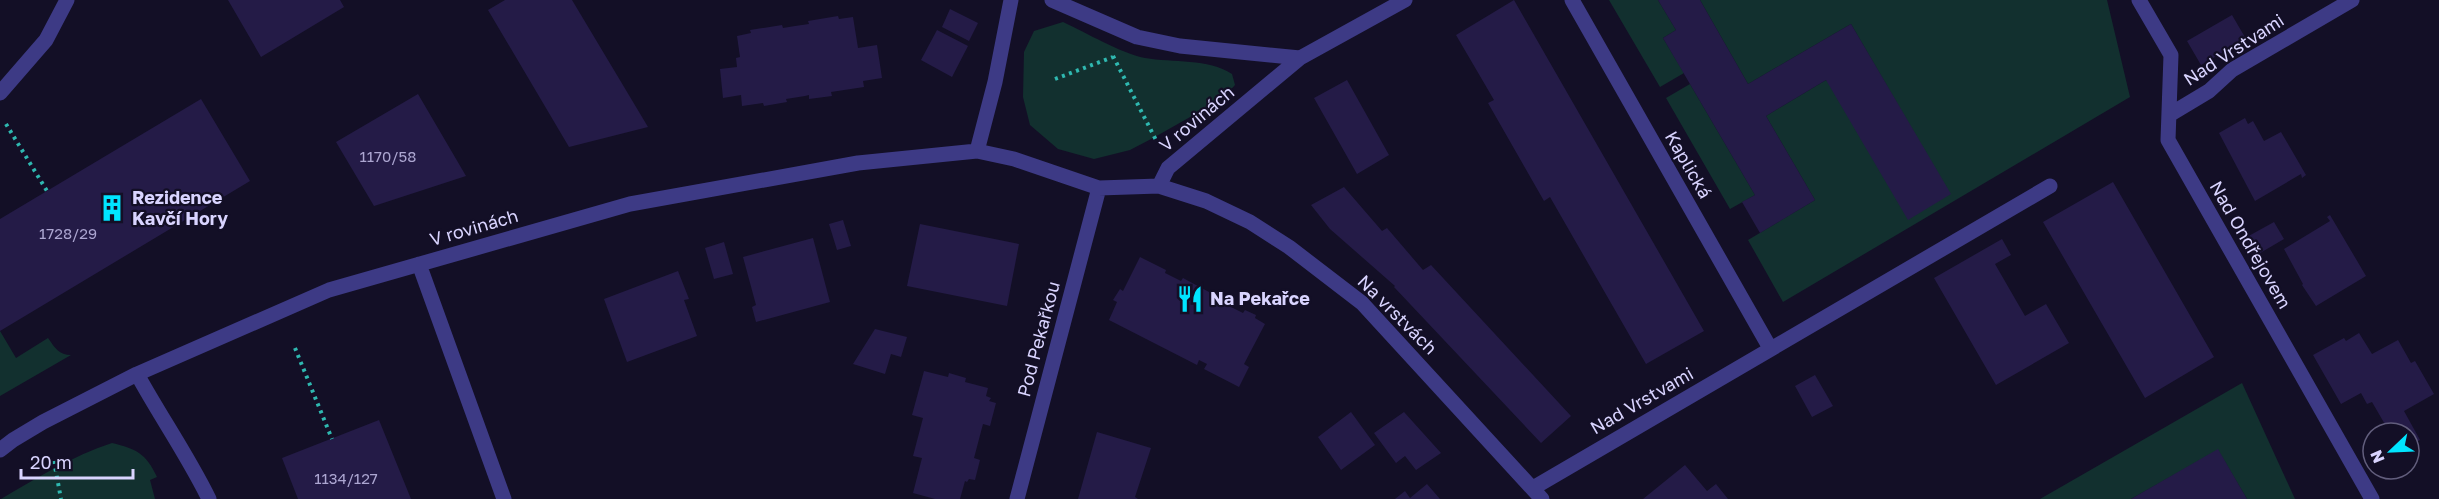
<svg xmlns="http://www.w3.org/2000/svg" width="2439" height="499" viewBox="0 0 2439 499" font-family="'Golos Text',sans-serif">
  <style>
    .green { fill: #12302f }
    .building { fill: #241b47 }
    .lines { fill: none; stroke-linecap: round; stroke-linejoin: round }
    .path { stroke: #2fb8b0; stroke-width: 4; stroke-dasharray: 3 4.5; stroke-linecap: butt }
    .minor { stroke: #3d3a85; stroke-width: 15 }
    .labels { text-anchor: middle; stroke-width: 4.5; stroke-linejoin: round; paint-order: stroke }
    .number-label { font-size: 15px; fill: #aca6d1 }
    .street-label { font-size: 18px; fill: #d9d4ff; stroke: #130f26 }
    .poi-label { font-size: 18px; font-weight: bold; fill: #d9d4ff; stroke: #130f26; text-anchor: start }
  </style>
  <rect width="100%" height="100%" fill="#130f26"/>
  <path class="green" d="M1609 0H1658L1676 30 1663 38 1684 73 1660 87Z
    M1700 0H2107L2130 97 1783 302 1748 240 1815 200 1766 116 1826 80 1950 194 1851 24 1748 84Z
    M1063 22C1087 33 1120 53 1145 58 1173 63 1208 58 1232 74L1235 85 1222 99 1153 138 1130 150 1094 159 1058 149 1030 125 1023 97 1024 52 1034 31Z
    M1690 84 1755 195 1730 209 1666 98Z
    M0 331 16 358 48 338C55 348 59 355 71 355L0 396Z
    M2242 383 2295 499H2247L2218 450 2131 499H2040Z
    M112 443C136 449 146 453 157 477L150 480 155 499H1C37 478 72 456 112 443Z"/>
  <path class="building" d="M228 0H340L344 7 261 57Z
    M505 0H572L648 127 569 147 488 10Z
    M1514 0 1704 331 1646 364 1550 197 1544 201 1488 103 1494 100 1456 35Z
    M1658 0H1700L1748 84 1851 24 1951 194 1908 220 1826 80 1766 116 1815 200 1760 233 1742 202 1755 195 1663 38 1676 30Z
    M950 9 978 23 969 41 942 27Z
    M2232 15 2246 39 2201 65 2187 41Z
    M838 16 839 19 853 17 858 48 877 45 882 78 863 81 864 87 831 92 832 96 809 99V95L805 96 786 99 787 102 764 106 763 103 742 106 741 95 723 98 720 69 737 67 736 58 740 57 737 36 751 33 750 30 782 25 783 28 795 26 809 24 808 21Z
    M937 30 968 46 952 77 921 60Z
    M1347 80 1389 155 1357 174 1314 98Z
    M418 94 466 176 374 206 336 142Z
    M201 99 250 181 0 331V219Z
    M2245 118 2248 124 2253 121 2264 141 2281 132 2306 175 2302 178 2301 174 2255 201 2219 133Z
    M2113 182 2214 357 2145 398 2043 222Z
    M1344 187 1382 231 1387 228 1423 270 1431 265 1571 416 1541 443 1394 287 1395 286 1330 229 1311 205Z
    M2330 215 2366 276 2316 306 2302 285 2303 284 2284 249 2330 221 2327 217Z
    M843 220 851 246 837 250 829 224Z
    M2274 222 2284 239 2255 256 2245 238Z
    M920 224 1019 244 1007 306 907 286Z
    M813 238 830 302 756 322 752 307 756 305 743 257Z
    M2002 239 2011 255 1995 264 2025 316 2046 304 2069 343 1996 385 1934 278Z
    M724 242 733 274 714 279 705 248Z
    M1140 257 1166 270 1165 273 1181 281 1183 278 1222 299 1221 302 1243 313 1245 310 1256 315 1255 318 1265 324 1244 364 1249 367 1239 387 1204 369 1207 364 1199 360 1197 365 1109 320 1117 302 1113 300 1120 289 1123 291Z
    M678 271 689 299 684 300 697 336 627 362 604 299Z
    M875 329 907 337 901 357 891 354 885 374 853 364Z
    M2359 333 2372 354 2398 340 2411 363 2415 361 2434 394 2404 411 2420 440 2409 446V433H2390L2372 402 2367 404 2361 393 2341 404 2313 355 2344 338 2346 341Z
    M924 371 948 377 949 373 966 378 965 382 988 388 986 396 991 398 989 401 996 403 990 426 983 424 974 458 980 460 975 480 969 479 967 482 965 481 960 499H935L913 493 922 458 913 456 923 418 912 415Z
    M1815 375 1833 406 1812 417 1795 386Z
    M1351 412 1375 445 1341 470 1318 437Z
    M1404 412 1441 453 1416 470 1405 456 1396 463 1374 433Z
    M379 420 411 499H298L282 458Z
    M1097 432 1151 448 1135 497 1138 499H1078Z
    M2218 449 2247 499H2131Z
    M1685 465 1707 491 1716 484 1728 499H1643Z
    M1427 484 1440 499H1395L1405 491 1410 498Z"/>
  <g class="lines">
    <path class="path" d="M1113 56 1157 142
      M1055 79 1113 57
      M6 124 47 191
      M295 348 332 439
      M54 461 61 499"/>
    <path class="minor" d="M1052 0 1137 37 1180 46 1300 58
      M1572 0 1770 348
      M2139 0 2171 55 2168 140 2372 499
      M0 93 46 40 67 0
      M2169 115 2209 91 2232 70 2352 0
      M977 151 995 82 1011 0
      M1159 186 1168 168 1300 58 1405 0
      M419 264 504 499
      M137 374C160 416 188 456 209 499
      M0 450 13 440 43 422 137 374 329 290 630 204 858 163 977 151 1014 159 1099 188 1159 186 1206 201 1250 222 1289 247 1362 303 1542 499
      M1533 488 2050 186
      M1017 499 1099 188"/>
  </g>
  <defs>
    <symbol id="building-bare" viewBox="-9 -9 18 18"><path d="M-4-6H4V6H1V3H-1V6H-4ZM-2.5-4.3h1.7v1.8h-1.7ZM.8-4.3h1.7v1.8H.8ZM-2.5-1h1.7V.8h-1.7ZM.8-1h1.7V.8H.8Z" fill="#00e5ff" stroke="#130f26" stroke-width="2.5" paint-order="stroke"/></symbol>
    <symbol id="restaurant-bare" viewBox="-9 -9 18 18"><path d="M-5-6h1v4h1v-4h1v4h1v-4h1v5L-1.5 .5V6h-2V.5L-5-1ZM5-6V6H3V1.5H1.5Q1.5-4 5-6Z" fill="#00e5ff" stroke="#130f26" stroke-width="2.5" paint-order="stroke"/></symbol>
  </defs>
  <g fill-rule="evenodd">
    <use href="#building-bare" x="93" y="189" width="38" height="38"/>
    <use href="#restaurant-bare" x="1171" y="280" width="38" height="38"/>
  </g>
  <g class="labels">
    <g class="number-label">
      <text x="388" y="162">1170/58</text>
      <text x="68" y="239">1728/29</text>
      <text x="346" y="484">1134/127</text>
    </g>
    <g class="street-label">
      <text transform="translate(2234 50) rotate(-33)" y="6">Nad Vrstvami</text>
      <text transform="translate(1197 119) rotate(-40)" y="6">V rovinách</text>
      <text transform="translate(1688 165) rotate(60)" y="6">Kaplická</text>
      <text transform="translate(474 228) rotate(-16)" y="6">V rovinách</text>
      <text transform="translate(2250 245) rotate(60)" y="6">Nad Ondřejovem</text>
      <text transform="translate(1397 315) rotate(45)" y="6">Na vrstvách</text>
      <text transform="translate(1039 339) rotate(-75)" y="6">Pod Pekařkou</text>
      <text transform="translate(1642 401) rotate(-30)" y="6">Nad Vrstvami</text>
    </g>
    <g class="poi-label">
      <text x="132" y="204">Rezidence<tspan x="132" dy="21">Kavčí Hory</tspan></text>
      <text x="1210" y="305">Na Pekařce</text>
    </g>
  </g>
  <g transform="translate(2391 451) rotate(247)"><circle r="28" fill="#130f26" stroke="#625e7d" stroke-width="1.5"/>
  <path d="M0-4.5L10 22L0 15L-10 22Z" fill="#00e5ff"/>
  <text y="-9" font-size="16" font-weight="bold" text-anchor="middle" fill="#d9d4ff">N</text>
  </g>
  <path d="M21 469v9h112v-9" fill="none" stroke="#d9d4ff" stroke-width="3"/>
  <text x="30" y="469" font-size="18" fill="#d9d4ff" stroke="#130f26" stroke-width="4.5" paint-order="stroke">20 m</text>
</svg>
